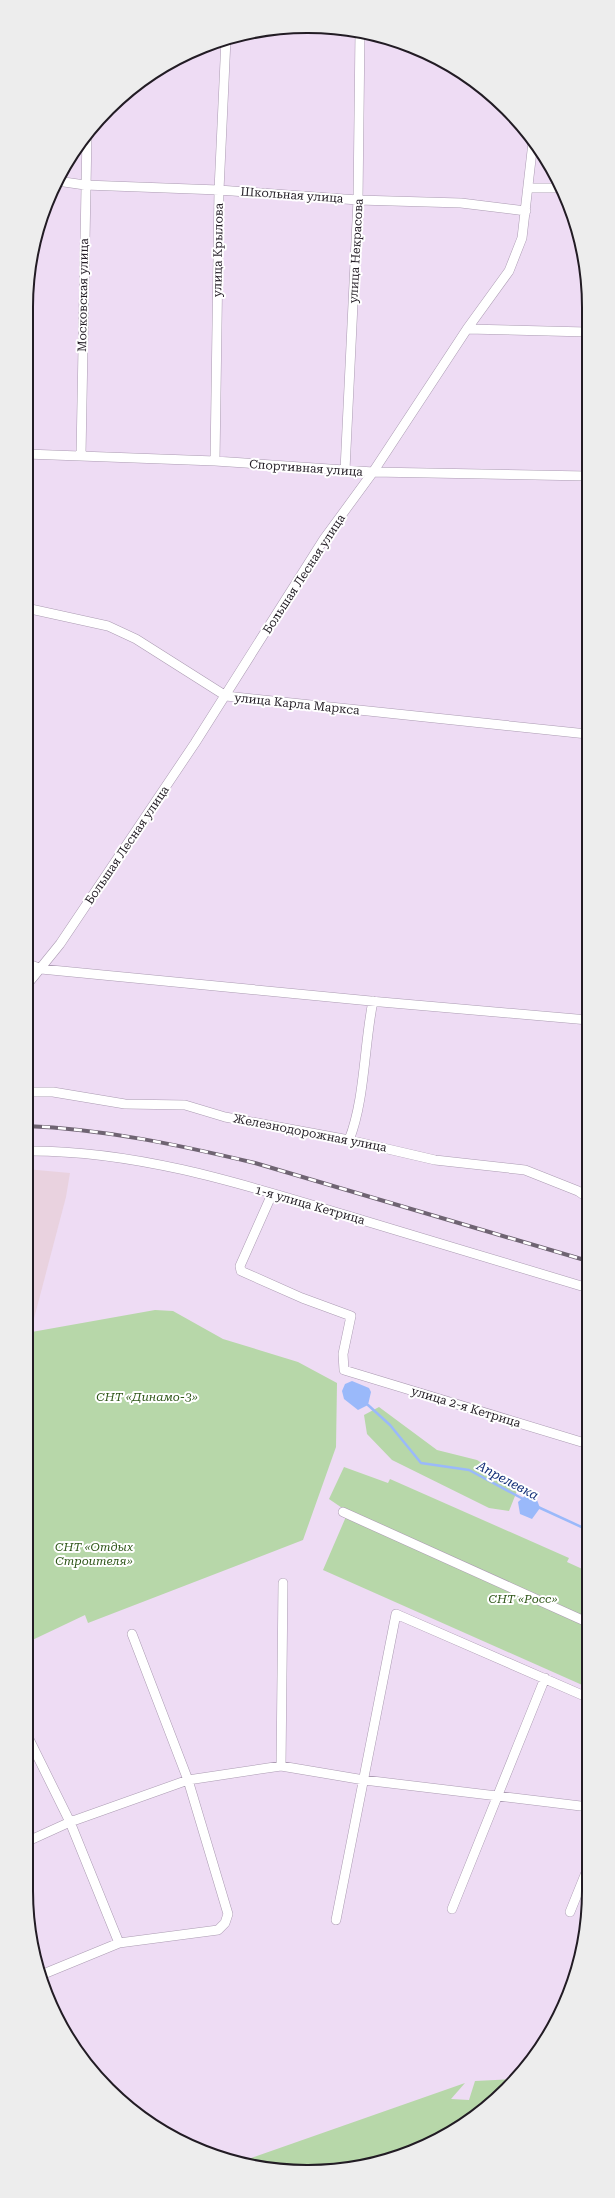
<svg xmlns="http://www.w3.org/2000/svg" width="615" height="2198" viewBox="0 0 615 2198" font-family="'Roboto Serif',serif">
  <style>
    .industrial { fill: #e9d2df }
    .green { fill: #b7d7a9 }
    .water { fill: #9ab9fa }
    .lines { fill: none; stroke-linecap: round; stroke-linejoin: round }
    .stream { stroke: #9ab9fa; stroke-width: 2.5 }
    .minor-casing { stroke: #ab9bb2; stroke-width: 10 }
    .minor { stroke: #fff; stroke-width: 9 }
    .rail-casing { stroke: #6f6472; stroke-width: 4 }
    .rail { stroke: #fff; stroke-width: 2.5; stroke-dasharray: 8; stroke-linecap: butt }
    .labels { text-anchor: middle; stroke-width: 4; stroke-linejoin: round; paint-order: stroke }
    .street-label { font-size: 12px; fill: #221c24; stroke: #fff }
    .park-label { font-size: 12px; font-style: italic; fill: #2e5618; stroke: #fff }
    .water-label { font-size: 13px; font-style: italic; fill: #132f78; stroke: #fff }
    .rim { fill: none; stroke: #221c24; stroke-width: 2 }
  </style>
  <rect width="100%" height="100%" fill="#eedcf4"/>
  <path class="industrial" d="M26 1169 70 1173 66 1197 31 1330H26Z"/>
  <path class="green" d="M155 1310 173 1311 223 1339 298 1362 337 1383 336 1447 303 1540 88 1623 85 1615 26 1643V1333Z
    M379 1407 437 1450 477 1460 519 1486 509 1511 489 1508 392 1460 367 1434 364 1415Z
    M344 1467 388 1483 390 1479 569 1558 567 1562 589 1572V1688L323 1570 348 1512 329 1499Z
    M516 2079 479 2114 398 2157 344 2170 289 2171 237 2163 465 2083 451 2099 469 2100 475 2081Z"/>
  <path class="water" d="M352 1381 369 1388 371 1392 368 1405 358 1410 344 1399 342 1391 345 1384Z
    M526 1495 537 1500 540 1508 532 1519 520 1514 518 1502Z"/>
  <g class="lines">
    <path class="stream" d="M368 1405 390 1425 421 1463 469 1470 525 1500
      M538 1507 588 1530"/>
    <defs>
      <path id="minor" d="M57 181 85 185 219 190 358 200 461 203 526 211
        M528 188H562
        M467 329 587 332
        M26 454 215 461 373 472 587 476
        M81 455 87 134
        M215 461 219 190 226 39
        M345 470 358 200 360 31
        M26 608 108 626 136 639 226 696 587 734
        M26 963 41 969 381 1002 588 1020
        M26 986 60 944 195 743 324 539 373 472 467 329 509 271 522 238 533 142
        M26 1092H53L125 1104 185 1105 225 1117 349 1140 435 1160 525 1170 578 1191 588 1198
        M349 1140C365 1100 364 1045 373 1001
        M26 1151C134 1150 240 1183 342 1214 424 1239 506 1263 588 1288
        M272 1194 240 1266 241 1271 302 1298 351 1316 343 1354 344 1370 588 1444
        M343 1512 589 1623
        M26 1733 70 1822 119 1943
        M281 1766 283 1583
        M26 1842 70 1822 188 1780 281 1766 364 1780 589 1807
        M452 1909 545 1678
        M570 1912 589 1865
        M336 1920 396 1614 589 1698
        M41 1975 119 1943 218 1930 225 1923 228 1914 188 1780 132 1634"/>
    </defs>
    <use href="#minor" class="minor-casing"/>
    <use href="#minor" class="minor"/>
    <defs>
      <path id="rail" d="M26 1126C104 1129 179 1145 255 1163L588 1261"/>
    </defs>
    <use href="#rail" class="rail-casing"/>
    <use href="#rail" class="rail"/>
  </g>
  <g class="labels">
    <g class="street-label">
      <text transform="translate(292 195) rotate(4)" y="4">Школьная улица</text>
      <text transform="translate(218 250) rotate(-89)" y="4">улица Крылова</text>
      <text transform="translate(356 251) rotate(-87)" y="4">улица Некрасова</text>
      <text transform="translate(83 295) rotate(-89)" y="4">Московская улица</text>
      <text transform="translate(306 468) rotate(4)" y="4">Спортивная улица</text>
      <text transform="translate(304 574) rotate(-57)" y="4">Большая Лесная улица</text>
      <text transform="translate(297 704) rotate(6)" y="4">улица Карла Маркса</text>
      <text transform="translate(127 845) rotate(-56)" y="4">Большая Лесная улица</text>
      <text transform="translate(310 1133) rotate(11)" y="4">Железнодорожная улица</text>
      <text transform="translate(310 1205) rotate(16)" y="4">1-я улица Кетрица</text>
      <text transform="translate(466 1407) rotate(17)" y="4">улица 2-я Кетрица</text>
    </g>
    <g class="park-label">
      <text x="147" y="1401">СНТ «Динамо-3»</text>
      <text x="94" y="1551">СНТ «Отдых<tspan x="94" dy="14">Строителя»</tspan></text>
      <text x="523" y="1603">СНТ «Росс»</text>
    </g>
    <g class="water-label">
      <text transform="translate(508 1480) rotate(28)" y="5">Апрелевка</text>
    </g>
  </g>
  <path d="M0 0H615V2198H0ZM307 33H308A274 274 0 0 1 582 307V1891A274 274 0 0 1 308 2165H307A274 274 0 0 1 33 1891V307A274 274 0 0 1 307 33Z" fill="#ededed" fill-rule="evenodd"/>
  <path class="rim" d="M307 33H308A274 274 0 0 1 582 307V1891A274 274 0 0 1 308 2165H307A274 274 0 0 1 33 1891V307A274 274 0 0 1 307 33Z"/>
</svg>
